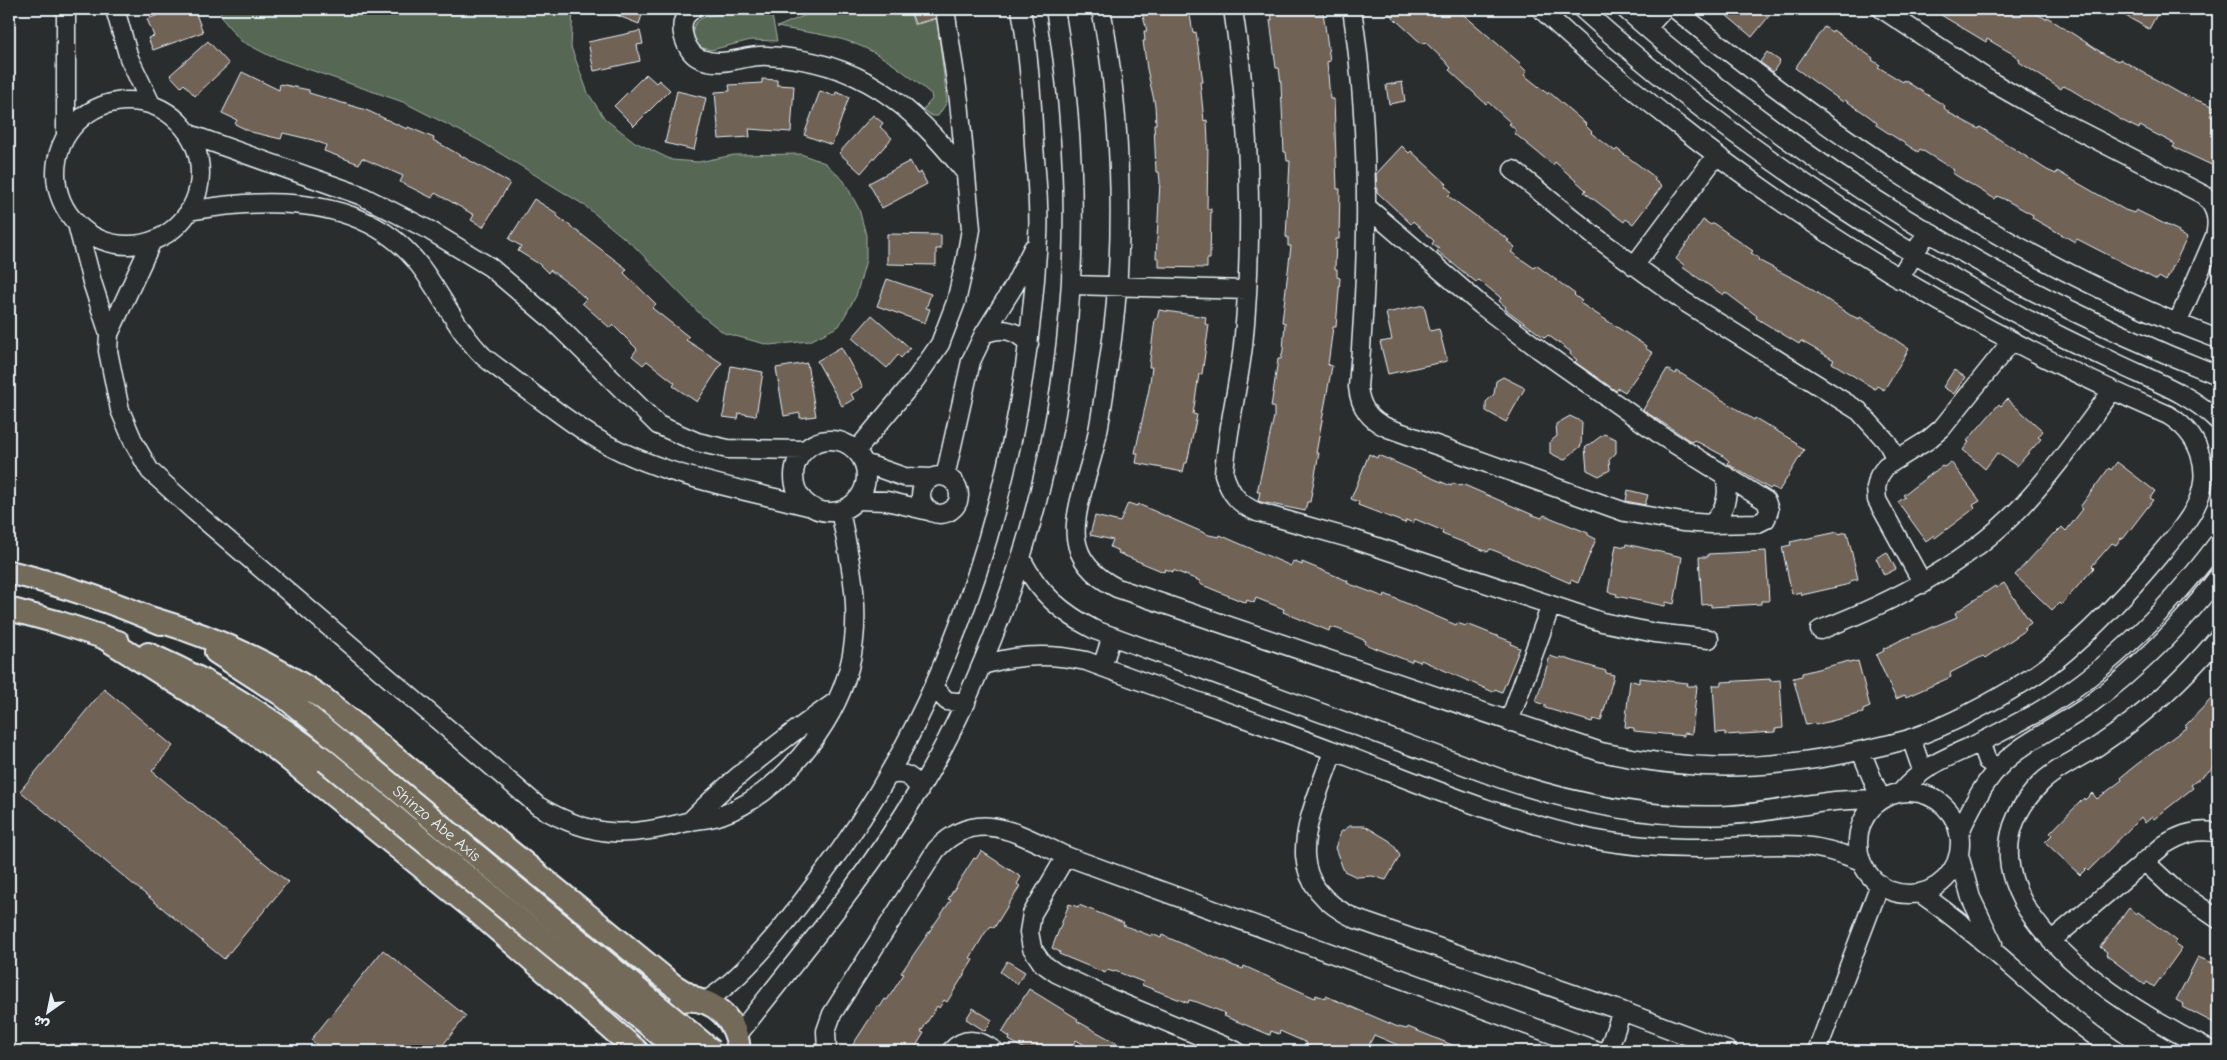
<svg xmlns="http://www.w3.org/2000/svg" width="2227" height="1060" viewBox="0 0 2227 1060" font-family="'Comic Neue','Playpen Sans Arabic',sans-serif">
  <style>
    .green { fill: #576852; stroke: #a0aca5 }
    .building { fill: #6f6255; stroke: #e8f1f8 }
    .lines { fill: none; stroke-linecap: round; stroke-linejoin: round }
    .minor-casing { stroke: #e8f1f8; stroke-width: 21 }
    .major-casing { stroke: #e8f1f8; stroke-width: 26 }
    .minor { stroke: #2a2d2e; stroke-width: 18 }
    .major { stroke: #736b5a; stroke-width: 22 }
    .major-bridge-casing { stroke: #e8f1f8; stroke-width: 26; stroke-linecap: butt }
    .major-bridge { stroke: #736b5a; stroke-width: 22 }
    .labels { text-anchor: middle; stroke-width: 4; stroke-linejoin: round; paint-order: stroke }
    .street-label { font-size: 16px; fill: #e8f1f8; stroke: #2a2d2e }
  </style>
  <rect width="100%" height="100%" fill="#2a2d2e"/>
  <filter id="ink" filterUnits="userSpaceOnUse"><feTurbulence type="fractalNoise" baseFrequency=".02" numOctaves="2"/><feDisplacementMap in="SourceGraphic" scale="10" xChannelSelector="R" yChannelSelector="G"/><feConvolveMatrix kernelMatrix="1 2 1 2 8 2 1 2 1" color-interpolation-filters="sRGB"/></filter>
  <g filter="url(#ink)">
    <path class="green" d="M219 9H573L571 47 588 93 605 119 635 142 672 160 698 162 734 155 801 154 825 163 844 181 859 209 866 235V260L856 296 839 326 810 341 769 345 724 333 701 315 635 247 584 205 480 141 403 102 270 56 241 41 224 21Z
      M820 9H909L914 25 937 19 947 102 938 116H932L923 110 932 99 931 94C907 74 883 54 853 43 829 34 802 32 777 27Z
      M771 11 777 41 751 40 711 50 699 47C677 12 722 13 743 14 753 14 762 12 771 11Z"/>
    <path class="building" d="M176 9H194L203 32 153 50 148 38 154 36 147 19Z
      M601 9H644L639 24Z
      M910 9H935L936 18 915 24Z
      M1141 9H1189L1193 33 1196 32 1203 82H1200L1204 121 1207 120 1208 142 1207 209H1211L1210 259H1207V268L1159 267V258H1156L1160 181 1159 172H1156L1154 124H1156L1155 105 1147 69 1143 41H1145L1144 31H1147Z
      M1286 9H1319V13L1323 12 1330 61 1327 62 1330 99H1334L1337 189H1340L1339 239H1336L1335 269H1337V277L1340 278 1336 327H1333L1328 365 1332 366 1316 453H1319L1310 502H1307L1305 511 1261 502 1258 501 1260 492H1257L1274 417V407H1271L1278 359H1281L1283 350 1285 323 1282 322 1291 246H1288V237H1286L1290 161H1287L1286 152H1284L1281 84 1279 68H1276L1270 20H1272L1271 11Z
      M1384 9H1457L1521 64 1520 65 1527 72 1524 75 1548 94 1549 92 1586 124 1585 125 1592 132 1591 133 1615 151 1617 149 1656 178 1654 180 1662 186 1633 224 1626 219 1624 222 1584 192 1586 190 1555 162 1553 165 1514 133 1516 130 1509 124 1511 123 1488 102 1486 104 1449 70 1451 68 1445 61 1425 42 1422 44Z
      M1719 9H1763L1770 15 1752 37Z
      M1931 9H2028L2046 19 2047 17 2110 58 2119 61 2120 59 2181 94 2215 107 2210 116 2218 119V168L2173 147 2175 144 2140 126 2139 129 2123 121 2070 89 2063 86 2061 89 2019 62 2020 60 2013 54 1987 39 1986 42Z
      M2113 9H2160L2149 29Z
      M1824 27 1832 32 1833 30 1873 58 1872 60 1880 65 1878 67 1903 82 1904 80 1945 106 1944 108 1951 114 1979 129 1980 127 2047 170 2056 174 2057 171 2125 210 2134 213 2136 210 2179 231 2178 233 2187 238 2166 281 2159 277 2157 280 2077 239 2075 242 2032 218 2033 215 2004 199 1997 196 1995 199 1952 173 1954 170 1946 165 1920 149 1918 152 1876 125 1877 123 1870 117 1845 100 1843 102 1795 68Z
      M640 31 643 44 637 45 640 61 594 71 588 42Z
      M208 41 229 64 195 96 184 84 181 87 170 75Z
      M1767 52 1780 61 1773 72 1760 62Z
      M242 72 279 90 280 84 309 90V93L366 110 407 129 408 127 434 138 433 140 510 183 483 227 471 220 474 215 450 201 435 193 432 198 400 182 403 176 362 158 359 164 324 151 326 145 313 140 283 133 281 139 251 132 235 124 237 120 222 113Z
      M646 74 656 83 659 80 670 90 634 126 614 106Z
      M762 79 777 80V85L794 86 791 132 749 129 750 137 719 139 715 92 730 91 729 85 762 83Z
      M1402 82 1405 101 1389 104 1386 85Z
      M677 91 706 98 694 150 665 143Z
      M820 91 835 96 836 92 849 97 832 145 804 135Z
      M873 115 883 123 880 127 892 138 861 173 839 153Z
      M1402 146 1409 153 1411 151 1447 184 1445 186 1452 192 1448 196 1509 240 1507 241 1515 247 1511 252 1534 268 1536 265 1575 294 1574 295 1582 301 1580 303 1646 346 1645 348 1653 353 1625 392 1618 388 1616 391 1575 362 1577 360 1570 354 1571 352 1548 335 1545 338 1505 309 1506 307 1499 301 1501 298 1479 280 1476 282 1437 251 1439 249 1432 244 1434 241 1413 221 1411 224 1377 192 1376 174Z
      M910 161 917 174 921 172 927 184 882 208 869 183Z
      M534 199 558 214 557 216 627 269 624 273 656 304 652 308 689 337 686 340 722 363 697 402 673 386 675 383 647 361 643 365 632 356 637 349 613 325 610 328 582 303 586 299 572 286 550 270 548 273 539 264 518 251 521 246 509 239Z
      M1703 220 1711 225 1713 223 1753 251 1751 253 1759 258 1758 260 1802 283 1850 315 1859 319 1860 317 1878 328 1909 349 1884 390 1877 386 1875 389 1832 363 1834 360 1808 345 1801 341 1799 344 1756 318 1757 316 1725 292 1723 295 1682 267 1684 265 1676 259Z
      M887 234 941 235V249H936V265L887 264Z
      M887 279 931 294 926 308 930 309 925 323 877 306Z
      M1424 305 1430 331 1439 329 1447 361 1388 374 1380 342 1392 340 1386 313Z
      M1159 310 1206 317 1205 324 1209 325 1202 374H1199L1193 414 1197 415 1187 463H1185L1183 472 1136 463 1138 453H1135L1149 389 1152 367H1149L1155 319H1157Z
      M872 315 910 348 901 358 898 355 887 368 852 338Z
      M841 347 863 387 851 394 854 399 842 406 817 361Z
      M807 363 816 416 800 418V413L784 416 776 368Z
      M731 366 763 372 756 416 739 413 738 419 723 417Z
      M1667 369 1676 374 1677 371 1746 415 1754 420 1755 418 1797 443 1796 445 1804 450 1779 491 1772 487 1770 489 1728 464 1729 461 1722 455 1694 440 1692 442 1643 410Z
      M1954 370 1965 377 1954 394 1943 387Z
      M1503 377 1525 388 1506 422 1486 411V402L1494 394 1496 381Z
      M2007 399 2043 431 2038 437 2041 439 2017 466 1997 453 1985 469 1963 450 1969 442 1967 441 1999 404 2001 406Z
      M1570 416 1582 422 1581 446 1564 460 1550 453V442L1557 436 1556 424Z
      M1604 434 1616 439V453L1609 460 1610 470 1599 476 1587 470 1585 448Z
      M1369 454 1377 458 1378 455 1451 486 1453 483 1461 486 1462 484 1533 515 1542 518 1544 515 1588 533V535L1596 539 1578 583 1571 580 1570 583 1498 552 1490 549 1488 552 1442 534 1443 531 1415 519 1413 523 1406 520 1405 523 1358 505 1359 502 1351 499Z
      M1951 462 1980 501 1973 505 1975 508 1935 538 1934 535 1926 541 1898 502 1905 497 1903 495 1942 466 1944 467Z
      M2117 462 2155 491 2150 498 2153 500 2123 539 2121 538 2116 545 2112 543 2092 566 2094 568 2061 605 2059 603 2052 610 2015 575 2054 533 2055 534 2062 527 2066 531 2083 509 2080 507 2109 468 2111 470Z
      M1628 490 1648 495 1645 505 1626 501Z
      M1128 503 1137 506 1138 504 1209 535 1219 537 1220 535 1291 566 1293 561 1302 565V562L1348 581 1347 583 1384 597 1385 594 1456 625 1457 623 1466 626 1467 624 1512 642 1511 644 1520 648 1502 692 1495 689 1493 692 1421 660 1420 662 1413 659 1411 662 1365 644 1366 641 1338 629 1330 627 1329 631 1283 612 1284 609 1256 598 1254 603 1247 600 1246 603 1200 584V581L1173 570V572L1165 569 1164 572 1118 553 1119 551 1110 547 1113 540 1090 535 1095 516 1120 522Z
      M1838 532V534L1847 532 1858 579 1850 581V584L1802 595 1801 592 1792 594 1782 547 1791 545 1790 542Z
      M1626 544 1682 557 1674 604 1666 602 1665 606 1616 596 1617 594 1608 592 1616 545 1625 547Z
      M1766 551 1769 601H1761V604L1711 607V604L1702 605 1699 557H1708V554Z
      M1887 552 1896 569 1884 575 1876 558Z
      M2004 583 2031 623 2024 628 2026 630 1985 658 1983 656 1950 673 1951 677 1906 697 1905 695 1896 699 1876 655 1884 651 1883 649 1901 640 1957 617 1955 613 1995 586 1996 588Z
      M1550 656 1559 659 1560 657 1606 671V673L1614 675 1601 721 1593 719 1592 722 1545 708V705L1536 702Z
      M1849 661V663L1858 661 1870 707 1863 710V713L1815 725V723L1806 725 1793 678 1802 676V673Z
      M1639 678 1688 683 1687 686H1697L1692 734 1684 733V736L1634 731V728L1625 727 1630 680 1639 683Z
      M1770 679V681L1780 680 1783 728 1775 729V732L1725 735V732L1716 733 1713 685H1722V682Z
      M104 689 173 746 152 771 288 882 224 959 20 791Z
      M2218 692V764L2191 785 2193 788 2154 819 2152 817 2145 823 2141 817 2088 871 2086 869 2080 875 2045 842 2052 835 2050 833 2084 798 2085 800 2092 793 2097 799 2122 780 2121 777 2136 765 2187 727 2185 726Z
      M1350 826H1365L1390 841 1397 850 1400 856 1386 880 1372 876 1357 877 1344 871 1335 848 1341 832Z
      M981 851 1021 877 1017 884 1020 886 994 928 991 926 985 933 970 958 973 960 947 1002 944 1000 939 1008 937 1006 921 1032 924 1033 913 1051 902 1045 898 1051H860L852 1046 878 1006 880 1007 885 999 887 1000 904 974 901 973 951 900 948 899 974 858 976 859Z
      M1069 904 1078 907 1079 905 1124 923 1123 925 1151 936 1152 934 1161 938 1162 935 1234 966 1243 969 1244 966 1315 998 1316 995 1325 998 1326 996 1398 1027 1407 1029 1408 1027 1467 1051H1398L1400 1046 1374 1035 1366 1051H1321L1306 1045 1307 1043 1280 1031 1279 1034 1271 1031 1270 1035 1224 1016 1225 1013 1197 1002 1189 1000 1188 1003 1142 985 1143 982 1115 971 1114 972 1107 970 1105 973 1059 954 1060 952 1052 948Z
      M2129 908 2136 914 2138 912 2177 941 2175 943 2182 948 2154 987 2147 982 2145 985 2106 955 2107 952 2100 947Z
      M383 950 466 1016 438 1051H325L311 1040Z
      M2198 957 2218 965V1025L2183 1007 2184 1004 2176 1000Z
      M1007 961 1025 972 1017 984 1000 972Z
      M1029 989 1078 1019 1077 1021 1131 1051H1095L1076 1040 1069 1051H1028L1009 1040 1010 1037 1002 1032Z
      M973 1008 992 1020 985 1031 966 1019Z"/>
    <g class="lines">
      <defs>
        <path id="minor" d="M66 9V134
          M115 9 129 58 151 104
          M693 9C691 11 687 14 685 17 678 30 687 54 701 59 724 68 745 54 768 56 861 61 909 103 965 172
          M1101 9C1123 120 1126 255 1108 367 1104 393 1101 420 1095 445 1089 472 1073 511 1076 538 1079 563 1097 578 1117 588L1601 752C1683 770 1751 771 1834 756 1860 751 1887 746 1912 738 1952 724 1993 702 2029 679 2077 649 2125 596 2161 553 2175 537 2190 520 2198 501 2212 467 2198 433 2168 415 1989 338 1823 241 1670 119 1626 84 1581 48 1541 9
          M1233 9C1250 121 1254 233 1243 346 1238 389 1227 431 1224 474 1230 493 1238 504 1257 512L1356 540 1602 622 1655 633 1709 639
          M1352 9C1371 134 1369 261 1358 387 1360 407 1369 420 1388 428L1625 512 1682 522 1711 524 1758 523 1766 519 1769 510 1766 501 1662 436 1540 350 1481 305 1368 208
          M1582 9C1704 119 1840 213 1983 295 2026 320 2071 342 2116 363 2151 380 2190 393 2218 421
          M1625 9C1798 163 2002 291 2218 375
          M1675 9C1839 142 2019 265 2218 339
          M1882 9 1995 84 2060 121 2204 195C2216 208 2219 219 2215 236L2177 324
          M1647 28 1664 9
          M56 173a72 72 0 1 1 144 0a72 72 0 1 1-144 0Z
          M189 134 360 195 429 230 490 267 551 319 658 425 697 442 728 449 805 450
          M1513 170 1593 235 1685 302 1859 411 1887 442 1896 459
          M189 211C267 197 367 195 420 266 442 295 457 330 483 356 492 364 503 371 513 379 536 396 559 414 583 430 648 474 734 487 808 506
          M77 224 92 282 109 334
          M152 241 109 334 108 351 120 410 134 443 150 471 194 511 538 806C595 840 629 837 691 821 701 819 711 819 721 815 779 795 833 727 849 668 863 614 851 564 840 511
          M1634 266 1716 156
          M1899 279 1928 231
          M1072 285 1247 290
          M984 334C1002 326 1016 330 1029 344
          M794 476a36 36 0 1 1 72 0a36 36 0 1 1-72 0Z
          M856 451 915 380 940 344 956 302 966 258 971 229 959 101 945 9
          M864 463 904 477 932 478
          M921 495a19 19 0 1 1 38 0a19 19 0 1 1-38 0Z
          M945 477 971 361 984 334 1014 286 1033 248
          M857 500 887 501 929 511
          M1711 524C1725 511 1730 496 1725 476
          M1022 560C1039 593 1062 613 1095 630L1499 778C1574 804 1650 819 1730 815 1781 812 1830 796 1881 800L1861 751
          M1923 584 1877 500 1876 488 1879 476 1886 466 1928 440 1942 428 2011 342
          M1820 630C1895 601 1967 564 2023 505 2056 469 2083 430 2112 391
          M983 665C1018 654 1050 653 1086 661 1169 692 1252 720 1334 751 1419 783 1503 820 1592 839 1628 846 1665 848 1701 848 1764 847 1799 836 1861 861
          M1102 667 1112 636
          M934 688 947 701 966 703
          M1509 722 1551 605
          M1911 738 1922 770
          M1980 742 1987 761 1998 768
          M1333 751C1311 817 1273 880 1356 919L1622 1011 1728 1051
          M890 775C904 771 915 777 919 791
          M1858 843a51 51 0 1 1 102 0a51 51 0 1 1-102 0Z
          M1900 793C1924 765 1946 758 1979 743 1998 734 2017 723 2036 713 2109 671 2168 609 2218 543
          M689 822C733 777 782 739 834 703
          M1959 834C1969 811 1981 787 1998 768 2023 741 2059 727 2089 705 2138 669 2181 626 2218 577
          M1959 855 1971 898 1993 944
          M1066 856 1032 914 1029 932 1032 948 1042 963 1056 973 1107 997 1236 1051
          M2144 861 2174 889 2218 919
          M1920 893C1990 941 2046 1004 2116 1051
          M2051 941 2164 845C2181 834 2198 828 2218 833
          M704 1002C746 977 790 918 819 879 960 695 1025 466 1038 237 1040 207 1036 175 1034 145 1032 99 1029 54 1021 9
          M737 1036C799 956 865 880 917 793 952 737 978 677 1001 616 1074 421 1090 213 1055 9
          M827 1051 826 1031 832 1014 936 850C978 805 1019 835 1066 856L1598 1051
          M951 1051C965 1036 980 1040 995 1051
          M1608 1051 1622 1011
          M1817 1051 1880 884
          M2212 1051C2127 1010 1932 893 2041 783 2056 768 2080 758 2098 746 2143 716 2184 679 2218 638"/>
        <path id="major" d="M9 572C62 585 111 601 161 623
          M9 609 57 622 118 642
          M147 617C212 636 269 661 324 699L673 985 697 1000
          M103 637 234 719 275 748 476 911 637 1051
          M216 652 281 694 341 743
          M148 654C212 682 270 717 326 761
          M682 1000C714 996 737 1021 739 1051"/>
      </defs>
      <use href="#minor" class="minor-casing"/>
      <use href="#major" class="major-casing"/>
      <use href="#minor" class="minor"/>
      <use href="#major" class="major"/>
      <defs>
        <g id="major-bridge">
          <path id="s1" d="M341 743 712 1051"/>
          <path d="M326 761 680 1051"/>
        </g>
      </defs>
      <use href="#major-bridge" class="major-bridge-casing"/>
      <use href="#major-bridge" class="major-bridge"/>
    </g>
  </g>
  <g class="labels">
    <g class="street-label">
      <text dy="6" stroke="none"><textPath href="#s1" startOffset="125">Shinzo Abe Axis</textPath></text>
    </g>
  </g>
  <rect width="2227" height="1060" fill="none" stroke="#2a2d2e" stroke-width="30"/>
  <rect x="15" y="15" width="2197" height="1030" fill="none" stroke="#e8f1f8" stroke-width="2" filter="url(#ink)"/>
  <g transform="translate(48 1012) rotate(213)" stroke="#2a2d2e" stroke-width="4" paint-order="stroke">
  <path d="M0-4L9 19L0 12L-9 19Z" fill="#e8f1f8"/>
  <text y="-8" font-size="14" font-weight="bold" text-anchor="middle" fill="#e8f1f8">ش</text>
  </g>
</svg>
